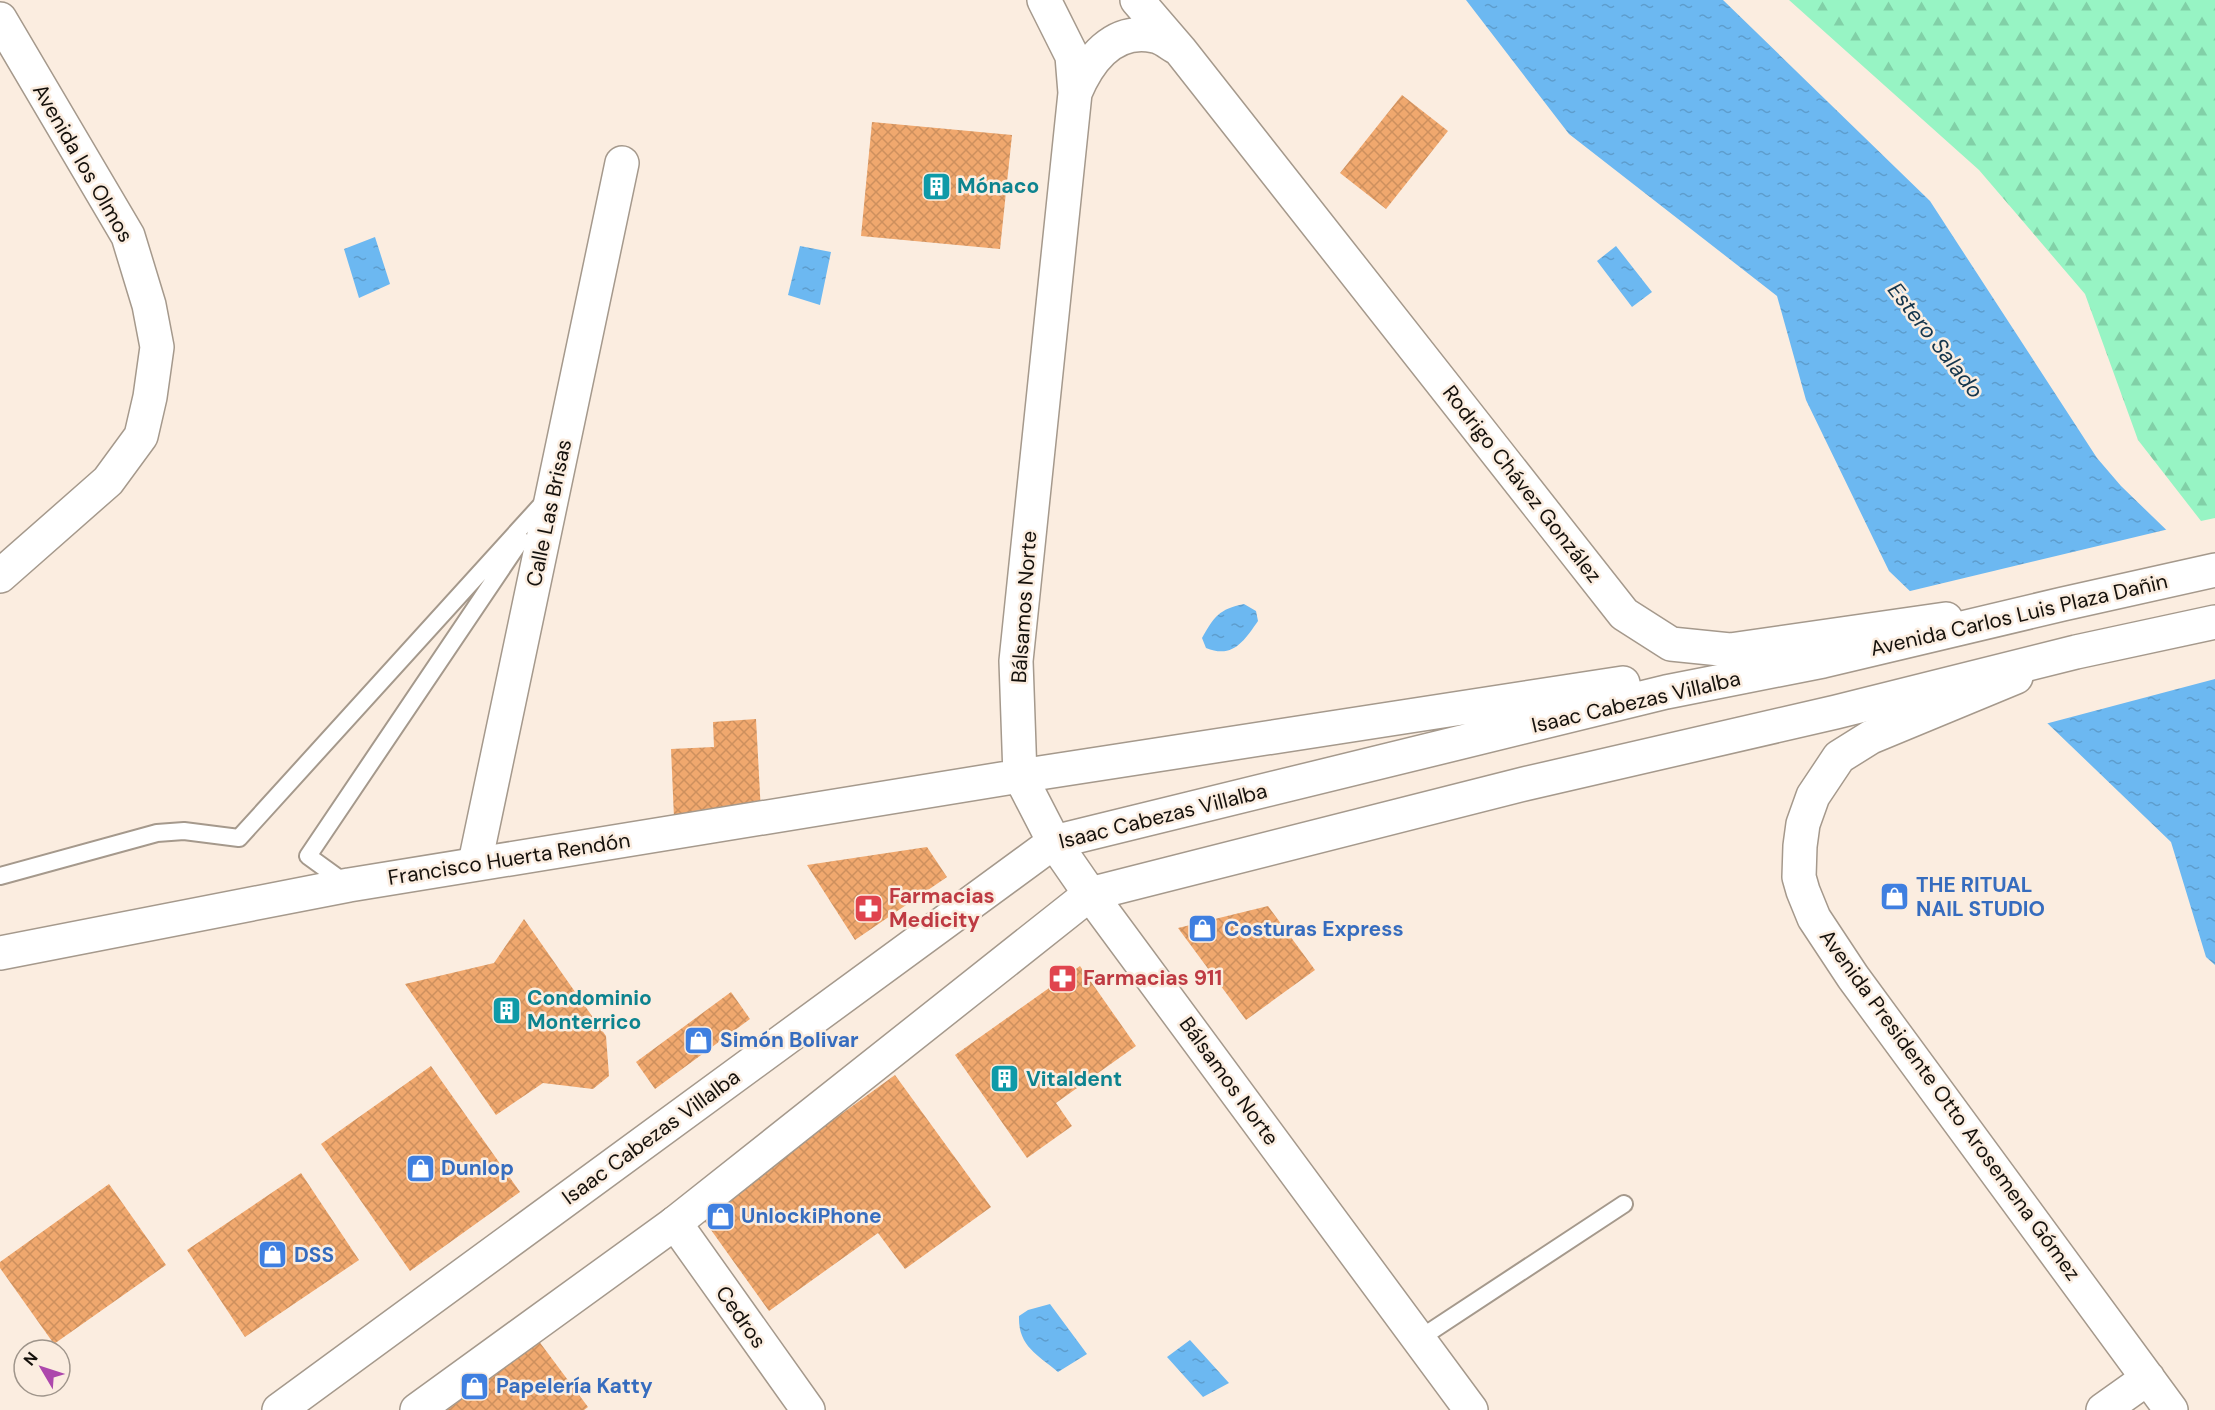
<svg xmlns="http://www.w3.org/2000/svg" width="2215" height="1410" viewBox="0 0 2215 1410" font-family="'DM Sans',sans-serif">
  <style>
    .forest { fill: url(#forest-firs) }
    .water { fill: url(#water-ripples) }
    .pier { fill: #fbede0 }
    .building { fill: url(#building-cross-hatch) }
    .lines { fill: none; stroke-linecap: round; stroke-linejoin: round }
    .service-casing { stroke: #a5998c; stroke-width: 20 }
    .minor-casing { stroke: #a5998c; stroke-width: 36 }
    .tertiary-casing { stroke: #a5998c; stroke-width: 36 }
    .secondary-casing { stroke: #a5998c; stroke-width: 36 }
    .service { stroke: #fff; stroke-width: 16 }
    .minor { stroke: #fff; stroke-width: 33 }
    .tertiary { stroke: #fff; stroke-width: 33 }
    .secondary { stroke: #fff; stroke-width: 33 }
    .labels { text-anchor: middle; stroke-width: 5; stroke-linejoin: round; paint-order: stroke }
    .street-label { font-size: 21px; fill: #15110c; stroke: #fbede0 }
    .culture-label { font-size: 21px; font-weight: bold; fill: #0d838f; stroke: #fbede0; text-anchor: start }
    .shop-label { font-size: 21px; font-weight: bold; fill: #366cbe; stroke: #fbede0; text-anchor: start }
    .health-label { font-size: 21px; font-weight: bold; fill: #be3a42; stroke: #fbede0; text-anchor: start }
    .water-label { font-size: 22px; font-style: italic; fill: #15364d; stroke: #fbede0 }
  </style>
  <defs>
    <pattern id="forest-firs" width="22" height="20" patternUnits="userSpaceOnUse" patternTransform="scale(1.5)"><rect width="22" height="20" fill="#97f4c4"/><path d="M5 1l3.5 6h-7zM16 11l3.5 6h-7z" fill="#81d0a7"/></pattern>
    <pattern id="water-ripples" width="26" height="14" patternUnits="userSpaceOnUse" patternTransform="scale(1.5)"><rect width="26" height="14" fill="#6cb8f1"/><path d="M2 4q2-2 4 0t4 0M15 11q2-2 4 0t4 0" fill="none" stroke="#5d9dcd"/></pattern>
    <pattern id="building-cross-hatch" width="8" height="8" patternUnits="userSpaceOnUse" patternTransform="scale(1.5)"><rect width="8" height="8" fill="#f0a86e"/><path d="M0 0l8 8M0 8l8-8" fill="none" stroke="#cd905e"/></pattern>
  </defs>
  <rect width="100%" height="100%" fill="#fbede0"/>
  <path class="forest" d="M1789 0H2215V518L2201 521 2138 440 2085 294 1979 170Z"/>
  <path class="water" d="M1466 0H1723L1930 201 2097 458 2121 486 2215 577V965L2206 957 2171 842 1889 571 1806 400 1777 296 1569 134Z
    M375 237 390 284 359 298 344 249Z
    M800 246 831 252 820 305 788 295Z
    M1616 246 1652 292 1632 307 1597 261Z
    M1244 604 1256 611 1258 621C1244 641 1233 659 1206 648L1202 638C1214 617 1219 609 1244 604Z
    M1050 1304 1087 1354 1058 1372C1037 1354 1018 1346 1019 1316L1028 1310Z
    M1190 1340 1229 1383 1203 1397 1167 1357Z"/>
  <path class="pier" d="M2169 529 2215 573V679L2045 724 1906 592Z"/>
  <path class="building" d="M1402 95 1448 131 1386 209 1340 173Z
    M872 122 1012 135 1000 249 861 236Z
    M756 719 761 813 674 818 671 749 714 747 713 722Z
    M927 847 947 877 855 940 807 865Z
    M1268 906 1315 970 1246 1020 1178 928Z
    M524 919 606 1036 609 1076 593 1089 543 1083 496 1115 405 984 494 963Z
    M1080 966 1136 1046 1056 1103 1072 1126 1027 1158 955 1055Z
    M731 992 750 1019 655 1089 636 1062Z
    M431 1066 520 1192 410 1271 321 1144Z
    M895 1075 991 1207 905 1269 878 1233 769 1311 701 1216Z
    M301 1173 359 1260 245 1337 187 1250Z
    M109 1184 166 1265 54 1344 0 1268V1262Z
    M538 1340 588 1407 584 1410H447L458 1402 451 1393Z"/>
  <g class="lines">
    <defs>
      <path id="service" d="M0 876 157 833 184 831 239 838 545 501
        M348 885 308 856 521 540
        M1419 1339 1624 1204"/>
      <path id="minor" d="M0 19 128 236 149 305 157 347 150 397 141 436 108 481 0 576
        M475 863 622 163
        M1090 894 1471 1410
        M675 1223 808 1410"/>
      <path id="tertiary" d="M1044 0 1072 56 1075 93 1016 661 1020 776 1054 842 1090 894
        M1137 0 1180 50 1624 614 1671 644 1730 650 1946 619
        M1075 93C1089 60 1113 27 1154 36 1162 37 1171 45 1179 49
        M2016 677 1871 737 1839 757 1813 796 1803 824 1800 846 1799 877 1803 891 1814 918 1853 977 2171 1410
        M0 953 349 885 1020 776
        M2103 1410 2148 1378"/>
      <path id="secondary" d="M1020 776 1623 683
        M279 1410 1054 842 1666 692 1823 661 2063 604 2215 570
        M417 1410 675 1223 1090 894 1524 784 1836 712 2076 652 2215 622"/>
    </defs>
    <use href="#service" class="service-casing"/>
    <use href="#minor" class="minor-casing"/>
    <use href="#tertiary" class="tertiary-casing"/>
    <use href="#secondary" class="secondary-casing"/>
    <use href="#service" class="service"/>
    <use href="#minor" class="minor"/>
    <use href="#tertiary" class="tertiary"/>
    <use href="#secondary" class="secondary"/>
  </g>
  <defs>
    <symbol id="building-square" viewBox="-11 -11 22 22"><rect x="-9" y="-9" width="18" height="18" rx="4" fill="#0f9aa8" stroke="#fbede0"/><path d="M-4-6H4V6H1V3H-1V6H-4ZM-2.5-4.3h1.7v1.8h-1.7ZM.8-4.3h1.7v1.8H.8ZM-2.5-1h1.7V.8h-1.7ZM.8-1h1.7V.8H.8Z" fill="#fff"/></symbol>
    <symbol id="shop-square" viewBox="-11 -11 22 22"><rect x="-9" y="-9" width="18" height="18" rx="4" fill="#3f7fe0" stroke="#fbede0"/><path d="M-5-2.5h2.3a2.7 3.5 0 0 1 5.4 0H5L5.5 6h-11ZM-1.5-2.5h3a1.5 2.3 0 0 0-3 0Z" fill="#fff"/></symbol>
    <symbol id="pharmacy-square" viewBox="-11 -11 22 22"><rect x="-9" y="-9" width="18" height="18" rx="4" fill="#e0444e" stroke="#fbede0"/><path d="M-2-6h4v4h4v4h-4v4h-4v-4h-4v-4h4Z" fill="#fff"/></symbol>
  </defs>
  <g fill-rule="evenodd">
    <use href="#building-square" x="920" y="170" width="33" height="33"/>
    <use href="#shop-square" x="1878" y="880" width="33" height="33"/>
    <use href="#pharmacy-square" x="852" y="892" width="33" height="33"/>
    <use href="#shop-square" x="1186" y="912" width="33" height="33"/>
    <use href="#pharmacy-square" x="1046" y="962" width="33" height="33"/>
    <use href="#building-square" x="490" y="994" width="33" height="33"/>
    <use href="#shop-square" x="682" y="1024" width="33" height="33"/>
    <use href="#building-square" x="988" y="1062" width="33" height="33"/>
    <use href="#shop-square" x="404" y="1152" width="33" height="33"/>
    <use href="#shop-square" x="704" y="1200" width="33" height="33"/>
    <use href="#shop-square" x="256" y="1238" width="33" height="33"/>
    <use href="#shop-square" x="458" y="1370" width="33" height="33"/>
  </g>
  <g class="labels">
    <g class="street-label">
      <text transform="translate(83 163) rotate(60)" y="7">Avenida los Olmos</text>
      <text transform="translate(1522 484) rotate(52)" y="7">Rodrigo Chávez González</text>
      <text transform="translate(549 513) rotate(-78)" y="7">Calle Las Brisas</text>
      <text transform="translate(1024 607) rotate(-86)" y="7">Bálsamos Norte</text>
      <text transform="translate(2019 615) rotate(-13)" y="7">Avenida Carlos Luis Plaza Dañin</text>
      <text transform="translate(1636 702) rotate(-13)" y="7">Isaac Cabezas Villalba</text>
      <text transform="translate(1163 816) rotate(-14)" y="7">Isaac Cabezas Villalba</text>
      <text transform="translate(509 859) rotate(-9)" y="7">Francisco Huerta Rendón</text>
      <text transform="translate(1229 1081) rotate(54)" y="7">Bálsamos Norte</text>
      <text transform="translate(1950 1105) rotate(54)" y="7">Avenida Presidente Otto Arosemena Gómez</text>
      <text transform="translate(651 1137) rotate(-36)" y="7">Isaac Cabezas Villalba</text>
      <text transform="translate(741 1317) rotate(55)" y="7">Cedros</text>
    </g>
    <g class="culture-label">
      <text x="957" y="193">Mónaco</text>
      <text x="527" y="1005">Condominio<tspan x="527" dy="24">Monterrico</tspan></text>
      <text x="1026" y="1086">Vitaldent</text>
    </g>
    <g class="shop-label">
      <text x="1916" y="892">THE RITUAL<tspan x="1916" dy="24">NAIL STUDIO</tspan></text>
      <text x="1224" y="936">Costuras Express</text>
      <text x="720" y="1047">Simón Bolivar</text>
      <text x="441" y="1175">Dunlop</text>
      <text x="741" y="1223">UnlockiPhone</text>
      <text x="294" y="1262">DSS</text>
      <text x="496" y="1393">Papelería Katty</text>
    </g>
    <g class="health-label">
      <text x="889" y="903">Farmacias<tspan x="889" dy="24">Medicity</tspan></text>
      <text x="1083" y="985">Farmacias 911</text>
    </g>
    <g class="water-label">
      <text transform="translate(1936 340) rotate(52)" y="8">Estero Salado</text>
    </g>
  </g>
  <g transform="translate(42 1368) rotate(309)"><circle r="28" fill="#fbede0" stroke="#9f958b" stroke-width="1.5"/>
  <path d="M0-4.5L10 22L0 15L-10 22Z" fill="#ad48ac"/>
  <text y="-9" font-size="16" font-weight="bold" text-anchor="middle" fill="#15110c">N</text>
  </g>
</svg>
